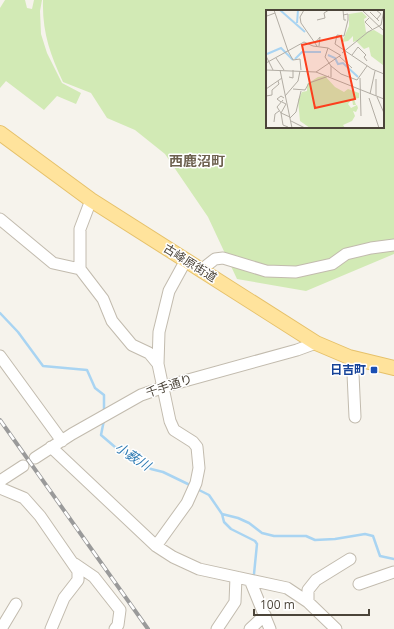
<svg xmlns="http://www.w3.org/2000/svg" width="394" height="629" viewBox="0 0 394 629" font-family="'Open Sans','Noto Sans JP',sans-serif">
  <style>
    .green { fill: #d2eab5; fill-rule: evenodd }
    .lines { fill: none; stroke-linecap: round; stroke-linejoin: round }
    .stream { stroke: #a9d4f2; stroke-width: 2.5 }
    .minor-casing { stroke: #c2bbae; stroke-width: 13 }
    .major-casing { stroke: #e6c16a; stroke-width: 16 }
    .minor { stroke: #fff; stroke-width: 11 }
    .major { stroke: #ffe39c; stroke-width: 14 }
    .rail-casing { stroke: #9a9a9a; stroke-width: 4 }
    .rail { stroke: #fff; stroke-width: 2.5; stroke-dasharray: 8; stroke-linecap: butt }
    .transit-dot { fill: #1a4fb4; stroke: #fff; stroke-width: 1.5 }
    .labels { text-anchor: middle; stroke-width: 3; stroke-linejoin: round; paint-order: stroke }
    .street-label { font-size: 12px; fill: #4b4439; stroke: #fff }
    .transit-label { font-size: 12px; font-weight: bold; fill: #164399; stroke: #fff; text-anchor: end }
    .water-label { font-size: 13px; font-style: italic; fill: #2e7ab2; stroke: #fff }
    .quarter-label { font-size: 14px; font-weight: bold; fill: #6e6250; stroke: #fff }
    .inset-river { fill: none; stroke: #a9d4f2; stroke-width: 2 }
    .inset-road { fill: none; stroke: #b2ada4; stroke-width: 1 }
    .view { fill: #fc3f1d; fill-opacity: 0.15; stroke: #fc3f1d; stroke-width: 2 }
    .inset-edge { fill: none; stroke: #4b4439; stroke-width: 2 }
  </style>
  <rect width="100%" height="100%" fill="#f6f3ec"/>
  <path class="green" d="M5 0H25L27 8 32 9 34 0H42L40 11 41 34 47 53 62 83 81 93 76 104 57 96 44 110 6 81 0 88V8Z
    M43 0H394V254L306 291 237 279 208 217 165 154 135 130 107 118 91 93 63 82C50 54 42 32 43 0ZM267 11H383V127H267Z"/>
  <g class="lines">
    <path class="stream" d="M0 313 18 332 43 366 87 370 95 388 104 395V411
      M104 420 101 435 115 447 151 469 163 472 192 486
      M197 489 209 495 222 514 224 522 231 529 255 541 257 544 254 574
      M222 514 238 518 249 523 262 533 274 536H306L315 540 335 539 365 534 373 536 380 556 394 559"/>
    <defs>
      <path id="minor" d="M91 200 80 229V269L103 299 112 321 132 345 149 353 158 364
        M0 219 53 263 80 269
        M201 270 215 259 223 258 266 271 296 272 332 264 346 254 371 248 394 245
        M0 356 62 441
        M355 358 353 374 355 417
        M51 447 156 546 173 557 199 569 287 588 308 602 336 629
        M35 458 72 434 141 395 170 385 297 350 316 343
        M0 481 23 466
        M0 488 24 498 40 516 78 571V580L64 598 51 629
        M156 546 187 503 196 483 199 468 197 447 193 442 174 430 170 421 158 364 159 332 169 291 186 260
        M75 564 94 577 120 610 118 625 115 629
        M250 580 270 629
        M359 584 394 572
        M308 602V590L316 580 350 559
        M1 629 16 604
        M217 629 235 602 236 577
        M250 629 265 615"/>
      <path id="major" d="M0 133 91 200 316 343 349 357 394 368"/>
    </defs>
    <use href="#minor" class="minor-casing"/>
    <use href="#major" class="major-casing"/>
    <use href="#minor" class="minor"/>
    <use href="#major" class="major"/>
    <defs>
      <path id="rail" d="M0 420 148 629"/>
    </defs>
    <use href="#rail" class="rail-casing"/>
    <use href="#rail" class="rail"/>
  </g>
  <rect class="transit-dot" x="370" y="366" width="8" height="8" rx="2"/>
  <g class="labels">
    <g class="street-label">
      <text transform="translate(190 263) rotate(32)" y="4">古峰原街道</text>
      <text transform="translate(169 386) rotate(-18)" y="4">千手通り</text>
    </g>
    <g class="transit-label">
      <text x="366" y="374">日吉町</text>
    </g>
    <g class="water-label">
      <text transform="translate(133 456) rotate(33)" y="5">小薮川</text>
    </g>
    <g class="quarter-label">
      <text x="197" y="166">西鹿沼町</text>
    </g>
  </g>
  <g transform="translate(266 10)">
    <rect width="118" height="118" fill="#f6f3ec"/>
    <path d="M96 2 101 7 98 9 100 22 108 20 118 26 117 55 105 46 103 37 98 39 90 31 87 32V26L82 31 76 32 83 16V4ZM59 66 69 77 78 82 82 79 93 83V88L88 89 90 95H87L86 89 82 94 85 98 91 95 92 98 90 102 87 101 89 106 86 111 77 115 79 118H44L34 111 32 90 36 82 41 81V74L52 67Z" fill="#d2eab5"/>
    <path class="inset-river" d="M14 0 39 22M31 13 32 0M1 44 15 38 27 50M62 45 69 48 72 54 77 53 92 67M29 49 36 42H55"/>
    <path class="inset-road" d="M8 0 22 41M38 0 34 7 35 13 51 36M77 0 78 10H80M96 0 118 21M110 0 115 4 111 9M0 2 1 6 9 3M104 2 113 11M77 5 82 4V10L78 26 71 25 69 34 106 59 118 64M103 8 99 12 106 19M51 10 59 8 58 3 63 0M49 33 54 27 53 36M62 38 59 47 65 56V67M22 41 27 50 34 49 35 60M76 43 102 22 115 15 118 0M86 45 92 37 100 45 98 47 101 51M0 46 7 60M73 46 86 58M10 48 18 60M0 53 38 32 47 36 62 38 74 45M65 56 75 64 91 70 101 56M0 60 50 62 118 89M14 60 26 118M50 62 75 45M23 67 27 68V60M94 68 95 106M110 69V86M0 79 16 68M27 79 39 80 43 73 63 66M104 84 109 61M0 86 6 85V80L13 74 12 71M19 86 32 71 34 61M111 87 118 103M103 88 113 118M17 90 11 97 15 103 24 107M15 92 11 89 15 86 18 88M16 92 20 94 15 103 17 115 22 117M24 108 30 102 35 81M25 111 39 118M8 112 9 104 13 101"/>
    <path class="view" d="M75 26 89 89 49 98 36 35Z"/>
    <rect width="118" height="118" class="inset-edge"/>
  </g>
  <path d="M254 609v6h115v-6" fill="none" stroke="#4b4439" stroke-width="2"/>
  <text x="260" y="609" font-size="12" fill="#4b4439" stroke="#ffffff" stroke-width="3" paint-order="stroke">100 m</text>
</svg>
